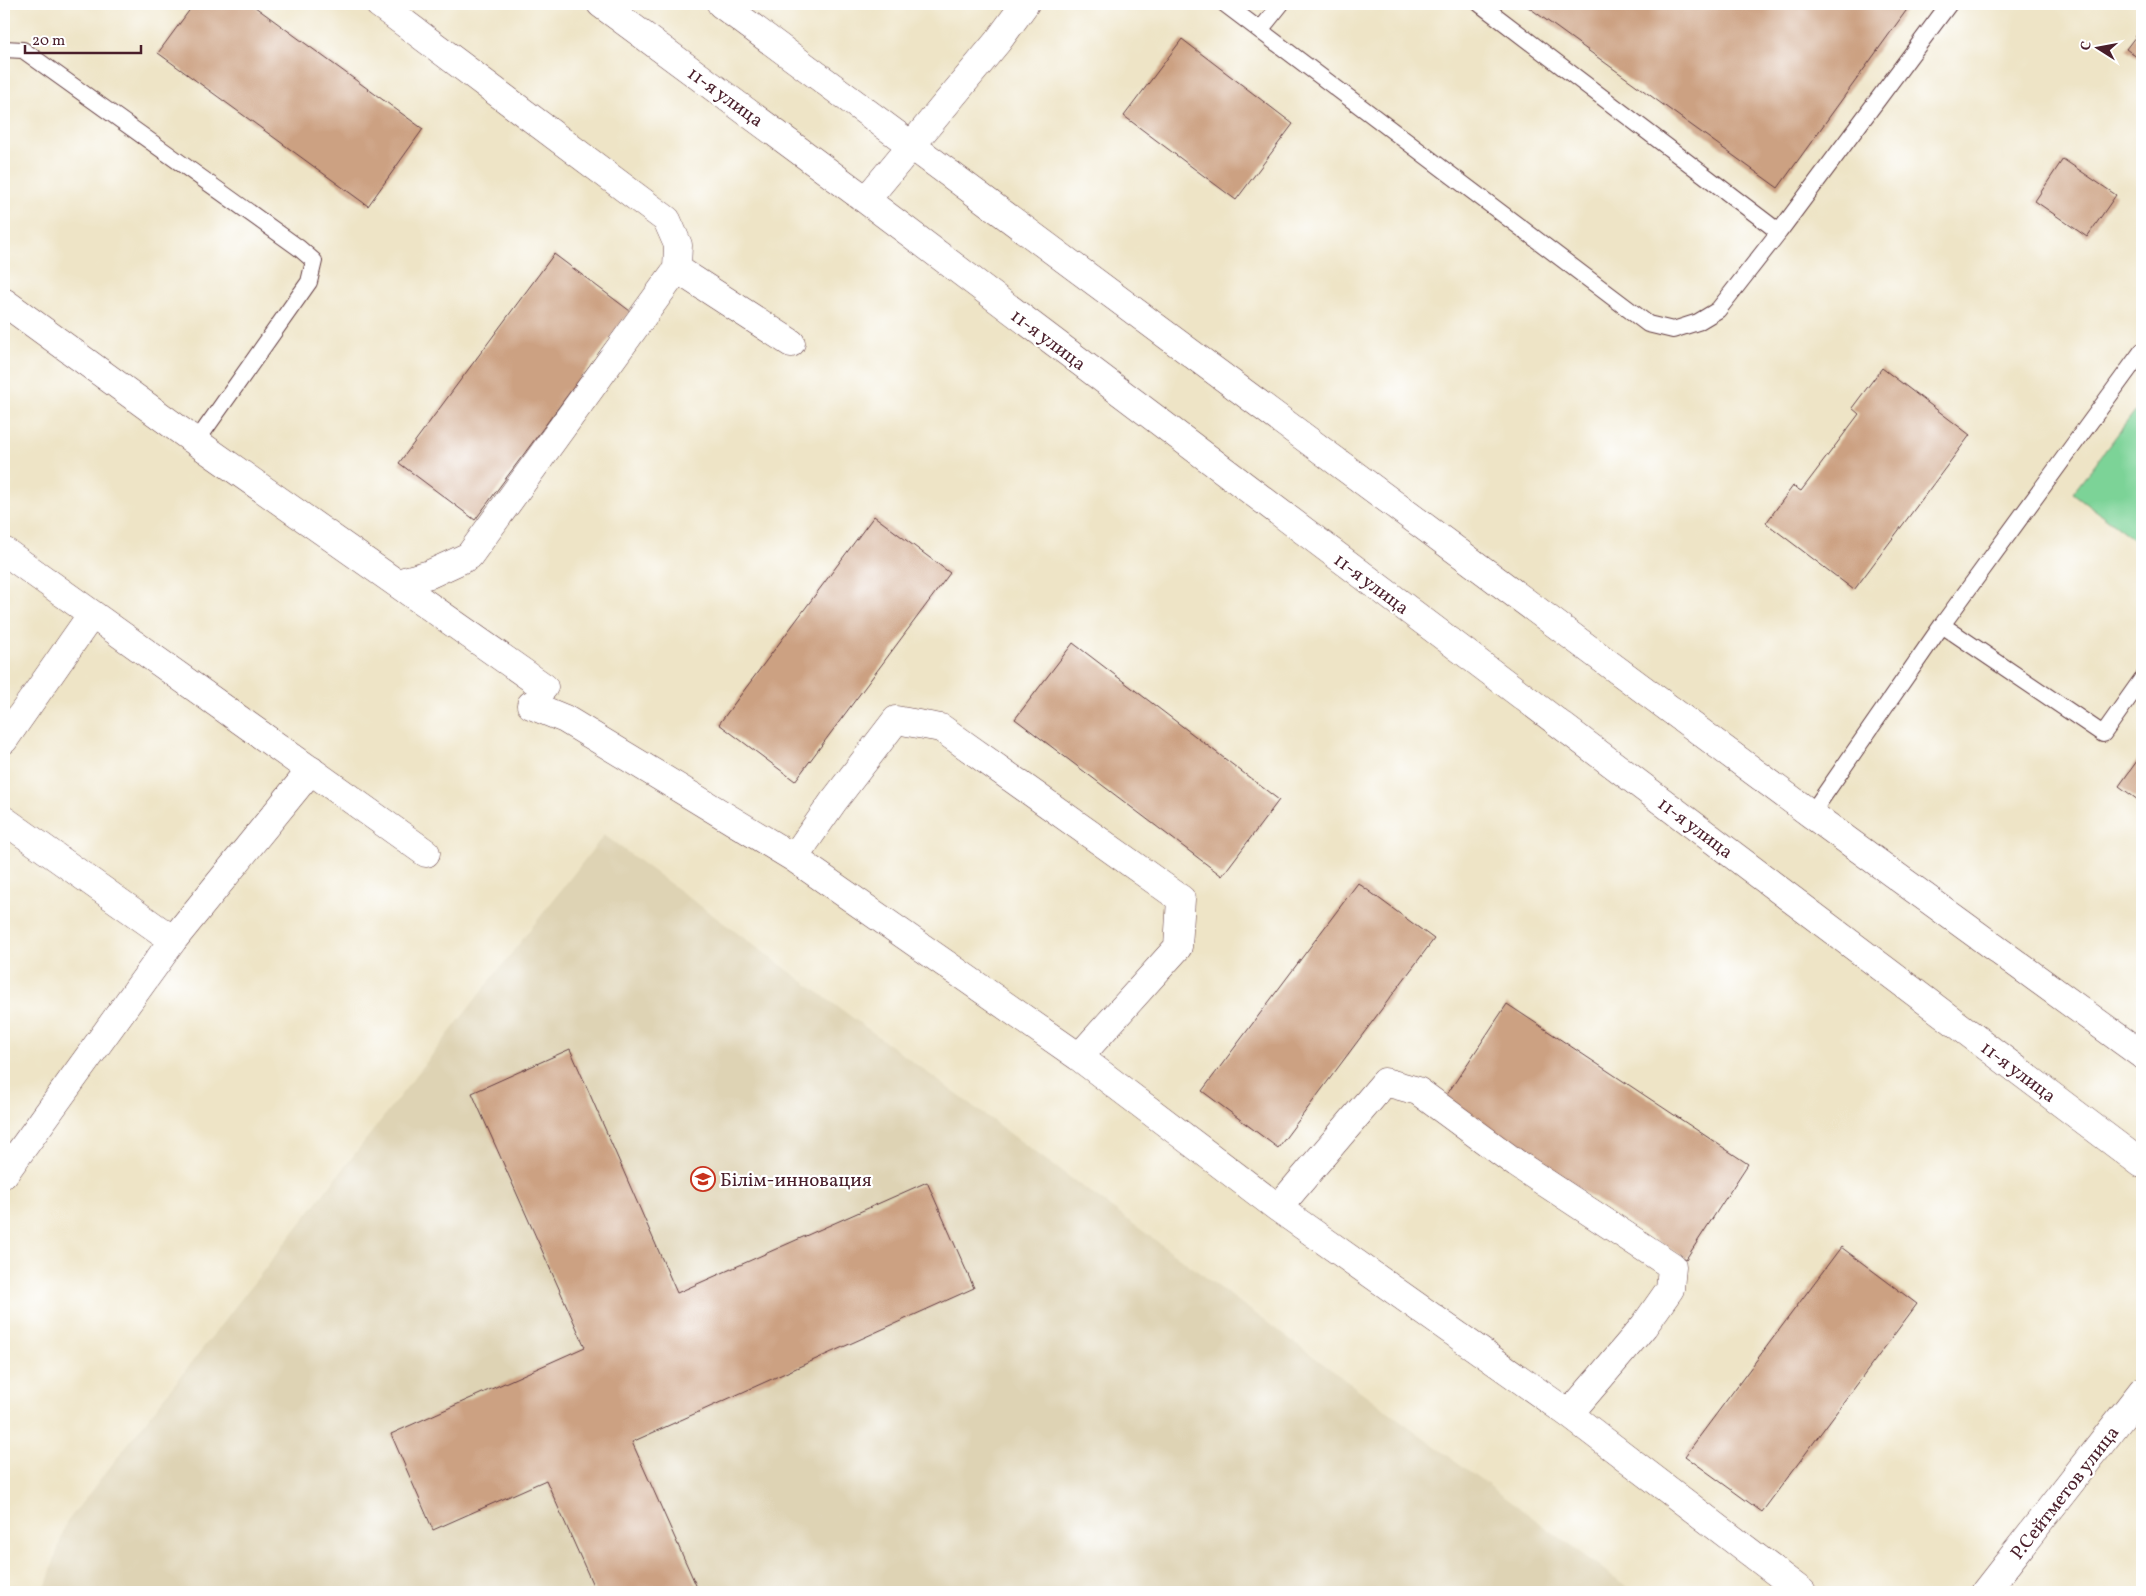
<svg xmlns="http://www.w3.org/2000/svg" width="2146" height="1596" viewBox="0 0 2146 1596" font-family="Vollkorn,serif">
  <style>
    .built { fill: #ded3b4 }
    .green { fill: #7cd397; stroke: #637961 }
    .building { fill: #cca182 }
    .lines { fill: none; stroke-linecap: round; stroke-linejoin: round }
    .service-casing { stroke: #633d42; stroke-width: 18 }
    .minor-casing { stroke: #633d42; stroke-width: 29 }
    .service { stroke: #fff; stroke-width: 16 }
    .minor { stroke: #fff; stroke-width: 28 }
    .labels { text-anchor: middle; stroke-width: 4.5; stroke-linejoin: round; paint-order: stroke }
    .street-label { font-size: 19px; fill: #4a1f2b; stroke: #fff }
    .poi-label { font-size: 19px; fill: #4a1f2b; stroke: #fff; text-anchor: start }
  </style>
  <rect width="100%" height="100%" fill="#fff"/>
  <filter id="ink" filterUnits="userSpaceOnUse"><feTurbulence type="fractalNoise" baseFrequency=".02" numOctaves="2"/><feDisplacementMap in="SourceGraphic" scale="10" xChannelSelector="R" yChannelSelector="G"/><feConvolveMatrix kernelMatrix="1 2 1 2 8 2 1 2 1" color-interpolation-filters="sRGB"/></filter>
  <filter id="wash" filterUnits="userSpaceOnUse"><feTurbulence type="fractalNoise" baseFrequency=".0096" numOctaves="4" result="noise"/><feDisplacementMap in="SourceGraphic" scale="20" xChannelSelector="R" yChannelSelector="G"/><feGaussianBlur stdDeviation="1.12" result="paint"/><feColorMatrix in="noise" values="0 0 0 0 0 0 0 0 0 0 0 0 0 0 0 0 0 1.4 0 .05"/><feComposite in="paint" operator="in"/></filter>
  <g filter="url(#wash)">
    <rect width="100%" height="100%" fill="#eee4c6"/>
    <path class="built" d="M604 835 1634 1592H44L66 1523Z"/>
    <path class="green" d="M2142 402V541L2140 544 2073 493Z"/>
    <g id="blocks">
      <path class="building" d="M194 4H251L423 129 368 206 158 53Z
        M1524 4H1911L1778 188Z
        M2142 28V61L2126 49Z
        M1182 39 1293 124 1236 200 1124 116Z
        M2063 159 2116 195 2087 237 2035 201Z
        M554 254 630 311 475 520 399 463Z
        M1882 368 1970 435 1854 590 1766 523 1793 486 1801 491 1859 414 1852 408Z
        M874 516 950 573 795 781 719 724Z
        M1073 643 1279 800 1222 876 1015 719Z
        M2142 754V803L2119 786Z
        M1358 883 1434 939 1278 1148 1202 1091Z
        M1507 1004 1748 1164 1686 1259 1444 1099Z
        M570 1049 677 1293 927 1182 974 1288 632 1442 699 1592H596L546 1480 433 1530 391 1434 585 1347 472 1093Z
        M1841 1247 1917 1304 1762 1512 1685 1456Z"/>
    </g>
  </g>
  <g filter="url(#ink)">
    <use href="#blocks" fill-opacity="0" stroke="#633d42" stroke-width="1"/>
    <g class="lines">
      <defs>
        <path id="service" d="M1225 4 1648 324 1673 330 1698 322 1718 310 1779 232 1949 4
          M1480 4 1779 232
          M1261 29 1281 4
          M4 49 23 50 299 248 314 261 309 282 196 442
          M1942 625 2103 734 2142 679
          M1811 814 1942 625 2142 351"/>
        <path id="minor" d="M379 4 667 220 678 245 677 269 469 556 430 574 397 583
          M601 4 866 200 2142 1164
          M721 4 1811 814 2142 1055
          M866 200 998 41 1025 4
          M677 269 791 343
          M4 302 196 442 544 687
          M4 551 426 853
          M531 705 565 719 794 858 1079 1057 1278 1208 1569 1414 1802 1592
          M4 740 92 614
          M4 820 173 940
          M794 858 833 802 896 720 941 728 1181 899 1178 947 1079 1057
          M4 1174 173 940 311 770
          M1278 1208 1385 1082 1418 1091 1517 1164 1672 1266 1670 1289 1644 1326 1569 1414
          M1985 1592 2142 1391"/>
      </defs>
      <use href="#service" class="service-casing"/>
      <use href="#minor" class="minor-casing"/>
      <use href="#service" class="service"/>
      <use href="#minor" class="minor"/>
    </g>
  </g>
  <defs>
    <symbol id="school-ring" viewBox="-11 -11 22 22"><circle r="9.5" fill="#fff" stroke="#c8321e" stroke-width="1.5"/><path d="M0-5L7-2L0 1L-7-2ZM-4 1L0 2.5L4 1V4Q0 6-4 4Z" fill="#c8321e"/></symbol>
  </defs>
  <g fill-rule="evenodd">
    <use href="#school-ring" x="689" y="1165" width="28" height="28"/>
  </g>
  <g class="labels">
    <g class="street-label">
      <text transform="translate(726 96) rotate(36)" y="7">11-я улица</text>
      <text transform="translate(1049 339) rotate(37)" y="7">11-я улица</text>
      <text transform="translate(1372 583) rotate(37)" y="7">11-я улица</text>
      <text transform="translate(1696 827) rotate(37)" y="7">11-я улица</text>
      <text transform="translate(2019 1071) rotate(37)" y="7">11-я улица</text>
      <text transform="translate(2064 1492) rotate(-52)" y="7">Р.Сейтметов улица</text>
    </g>
    <g class="poi-label">
      <text x="720" y="1186">Білім-инновация</text>
    </g>
  </g>
  <rect width="2146" height="1596" fill="none" stroke="#fff" stroke-width="20"/>
  <g transform="translate(2098 48) rotate(281)" stroke="#ffffff" stroke-width="4" paint-order="stroke">
  <path d="M0-4L9 19L0 12L-9 19Z" fill="#4a1f2b"/>
  <text y="-8" font-size="14" font-weight="bold" text-anchor="middle" fill="#4a1f2b">С</text>
  </g>
  <path d="M25 45v8h116v-8" fill="none" stroke="#4a1f2b" stroke-width="2.5"/>
  <text x="32" y="45" font-size="15" fill="#4a1f2b" stroke="#ffffff" stroke-width="4" paint-order="stroke">20 m</text>
</svg>
